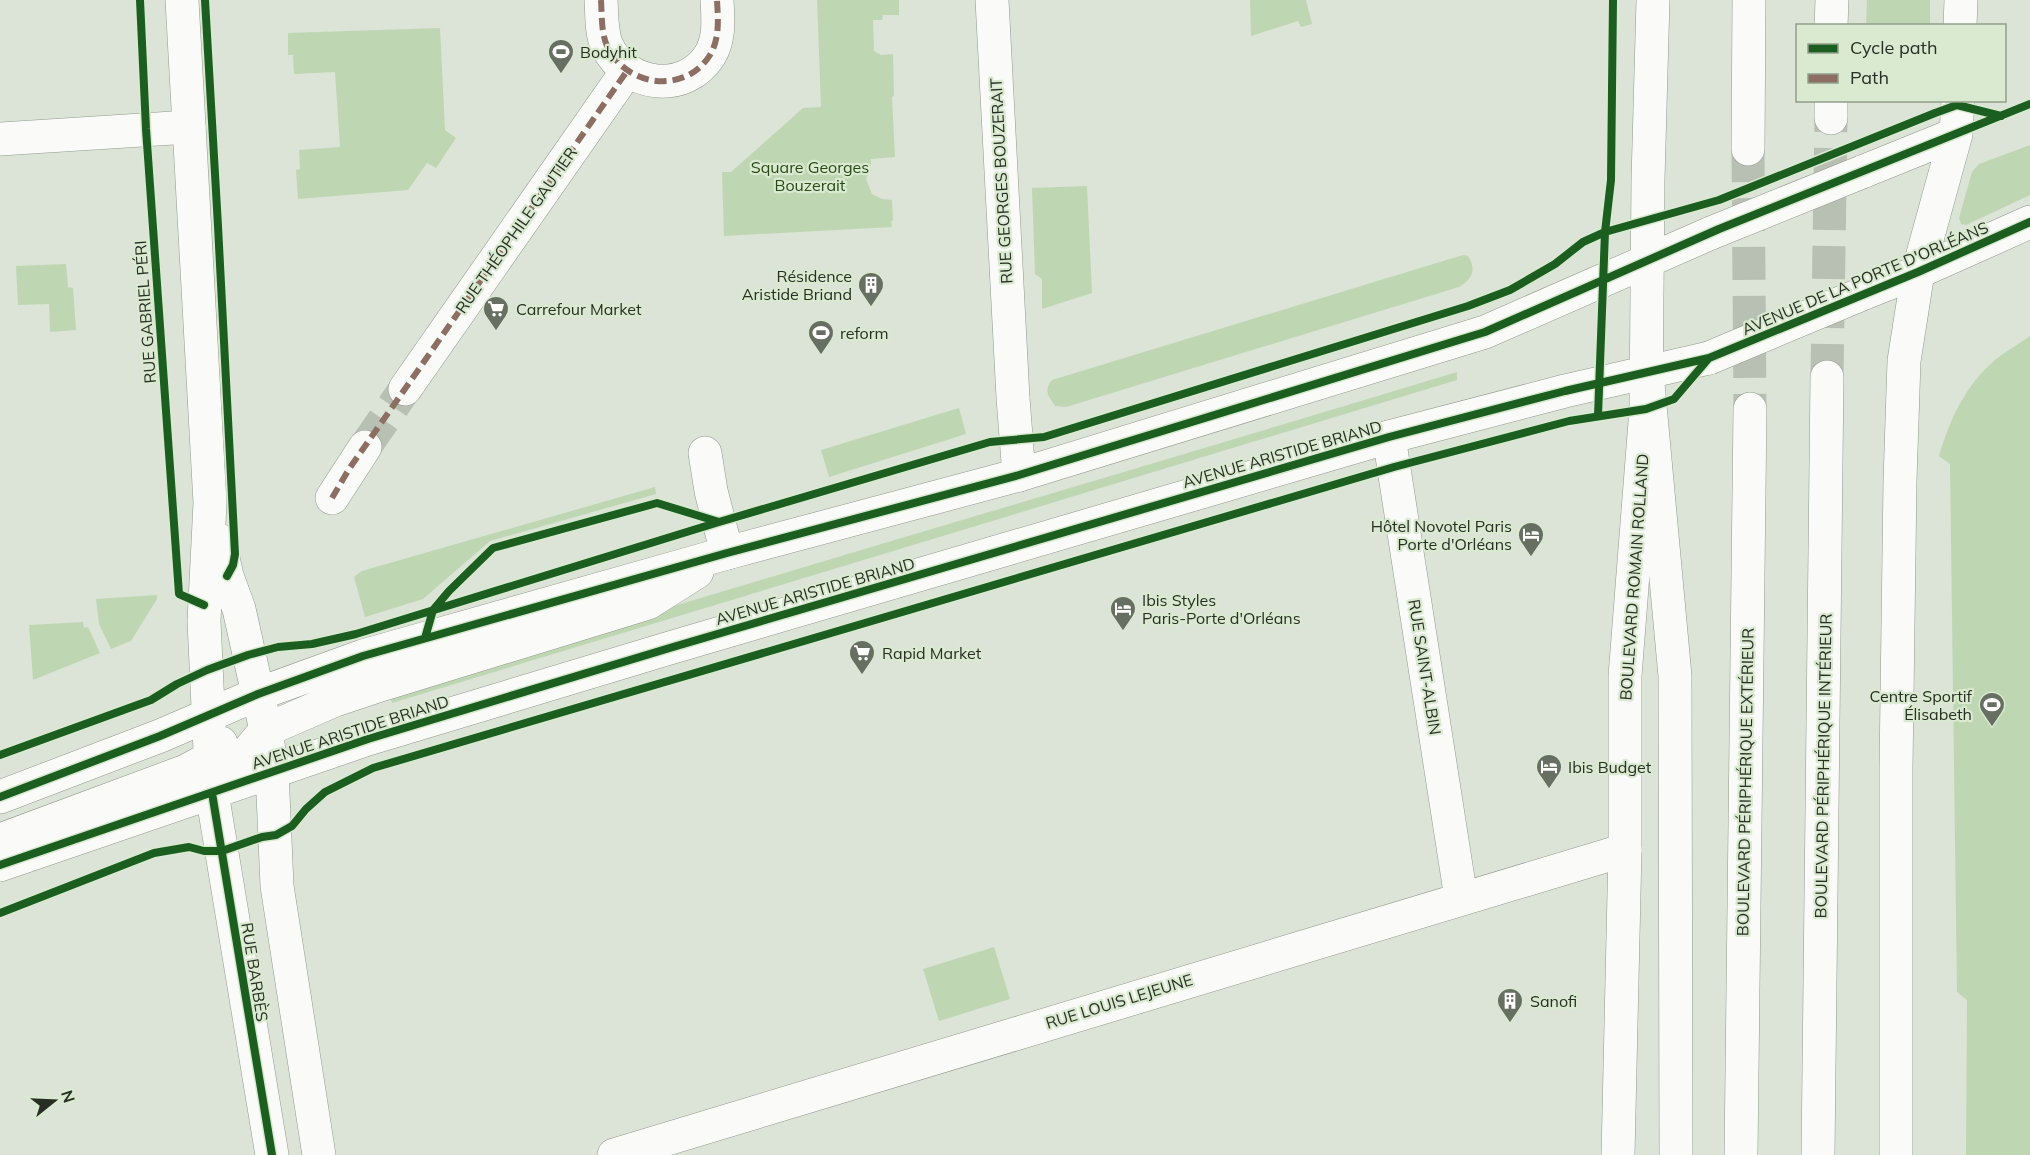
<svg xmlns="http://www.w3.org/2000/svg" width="2030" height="1155" viewBox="0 0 2030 1155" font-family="Mulish,sans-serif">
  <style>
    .green { fill: #bfd6b3 }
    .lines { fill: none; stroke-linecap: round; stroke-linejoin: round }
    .minor-tunnel { stroke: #b7c0b2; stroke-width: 33; stroke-dasharray: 33 16; stroke-linecap: butt }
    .highway-tunnel { stroke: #b7c0b2; stroke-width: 33; stroke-dasharray: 33 16; stroke-linecap: butt }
    .minor-casing { stroke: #91988d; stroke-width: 34 }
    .major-casing { stroke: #91988d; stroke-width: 34 }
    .highway-casing { stroke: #91988d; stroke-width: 34 }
    .minor { stroke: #fafbf9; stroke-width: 33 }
    .major { stroke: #fafbf9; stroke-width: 33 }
    .highway { stroke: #fafbf9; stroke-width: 33 }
    .major-bridge-casing { stroke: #91988d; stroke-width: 34; stroke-linecap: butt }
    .major-bridge { stroke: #fafbf9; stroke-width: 33 }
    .quiet { stroke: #8d6e63; stroke-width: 6; stroke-dasharray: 12 6; stroke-linecap: butt }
    .cycleway-casing { stroke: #d9ead0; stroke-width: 11 }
    .cycleway { stroke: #1b5e20; stroke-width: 8 }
    .labels { text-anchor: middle; stroke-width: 4.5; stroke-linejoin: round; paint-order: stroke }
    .poi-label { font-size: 16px; fill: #282e24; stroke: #d9ead0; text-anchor: start }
    .park-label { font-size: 16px; fill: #294a14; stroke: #d9ead0 }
    .street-label { font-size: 16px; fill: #282e24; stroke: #d9ead0 }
  </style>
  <rect width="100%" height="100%" fill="#dbe4d6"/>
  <path class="green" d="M817 0H899V15H883L882 20H873L874 51 881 55 893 54 894 96 892 97 895 157 871 159V165L866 179 872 194 882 199 892 200 893 220 891 221 892 227 724 236 722 172H731L803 108 821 107Z
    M1250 0H1306L1312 24 1301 27 1298 21 1251 36Z
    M1867 0H1930V25H1866Z
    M440 28 445 130 456 138 436 168 427 163 408 190 298 199 296 170 300 169 299 150 340 147 335 72 294 74 293 55H288V33Z
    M2030 145V195L1966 225 1961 224 1959 218 1972 172 1979 164Z
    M1087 186 1092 293 1042 309V279L1035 274 1032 188Z
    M1463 255 1468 256C1477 270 1472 279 1459 287L1066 407 1055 406C1049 397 1043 390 1052 380Z
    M66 264 68 287 73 288 76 330 50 332 49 304 18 305 16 266Z
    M2030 336V1155H1966L1967 1000 1957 992 1950 464 1939 456C1950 419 1965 386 1995 360 2006 351 2019 344 2030 336Z
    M1457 372V380L392 703 389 693C744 583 1101 480 1457 372Z
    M959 408 966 434 829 477 821 450Z
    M655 487 656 494 490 541 423 599 365 617 354 577 362 571Z
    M157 595V599L131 641 111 649 99 624 96 599Z
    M83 622 84 628 88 627 100 653 33 680 29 625Z
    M994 947 1010 999 939 1021 923 969Z"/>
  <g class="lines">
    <path class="minor-tunnel" d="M365 447 405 389"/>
    <path class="highway-tunnel" d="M1748 149 1750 409
      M1827 377 1831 118"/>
    <defs>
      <path id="minor" d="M601 0C602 15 601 32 607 46 626 87 685 95 710 55 720 38 718 19 717 0
        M992 0 1013 398 1019 475
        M0 139 189 127
        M405 389 627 71
        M1389 437 1461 898
        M705 453 711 491 727 553
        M332 498 365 447
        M614 1155 1625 850"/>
      <path id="major" d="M182 0 210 503 204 621 212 793 272 1155
        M1960 26 1961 0
        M1862 172 1956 134
        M1918 272 1956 134 1958 100
        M1862 294 1918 272 2030 222
        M219 540 227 576 239 609 266 730 272 771 277 886 319 1155
        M215 790 266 730 335 700 374 687 648 603 697 572
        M0 797 160 736 258 694 363 656 727 553 1019 475 1485 332 1711 233
        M0 840 186 771 210 758 221 743
        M0 865 368 739 673 647 1389 437 1565 391 1709 358
        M1618 1155 1625 850V676L1646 409 1648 180 1653 0"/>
      <path id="highway" d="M1831 26 1832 0
        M1831 118V100
        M1748 149 1749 0
        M1647 373 1675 676 1676 1155
        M1741 1155 1750 409
        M1818 1155 1827 377
        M1896 1155V769L1900 481 1904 361 1918 272"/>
    </defs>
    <use href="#minor" class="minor-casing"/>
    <use href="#major" class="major-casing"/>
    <use href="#highway" class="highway-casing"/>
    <use href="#minor" class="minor"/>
    <use href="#major" class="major"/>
    <use href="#highway" class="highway"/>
    <defs>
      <path id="major-bridge" d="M1711 233 1862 172
        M1709 358 1862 294"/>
    </defs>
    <use href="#major-bridge" class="major-bridge-casing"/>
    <use href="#major-bridge" class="major-bridge"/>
    <path class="quiet" d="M601 0C602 15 601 32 607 46 626 87 685 95 710 55 720 38 718 19 717 0
      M332 498 349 469 627 71"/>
    <defs>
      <path id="cycleway" d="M140 0 146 129 179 594 204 605
        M205 0 218 226 235 554 233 565 227 576
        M1598 416 1605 232 1611 180 1613 0
        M425 638 433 610 449 591 493 548 657 503 719 522
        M0 755 151 700 177 684 207 670 248 655 278 647 312 644 356 634 719 522 990 442 1044 437 1468 306 1510 290 1555 264 1583 242 1605 232 1719 200 1935 113 1957 105 2001 116
        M212 793 272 1155
        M0 797 160 736 258 694 363 656 727 553 1019 475 1485 332 1719 229 2030 104
        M0 865 368 739 673 647 1389 437 1565 391 1709 358 1918 272 2030 222
        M0 913 154 853 189 847 204 851H222L262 837 276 835 292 826 306 809 325 792 373 768 1394 467 1569 421 1646 409 1674 399 1709 358"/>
    </defs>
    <use href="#cycleway" class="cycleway-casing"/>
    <use href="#cycleway" class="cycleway"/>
  </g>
  <defs>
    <symbol id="stadium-pin" viewBox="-11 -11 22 30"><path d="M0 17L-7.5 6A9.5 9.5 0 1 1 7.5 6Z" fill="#676e62" stroke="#d9ead0"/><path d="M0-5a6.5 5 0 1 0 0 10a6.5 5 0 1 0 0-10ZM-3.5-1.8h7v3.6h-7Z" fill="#fff"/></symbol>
    <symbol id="building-pin" viewBox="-11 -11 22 30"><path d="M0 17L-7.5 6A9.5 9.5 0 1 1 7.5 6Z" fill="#676e62" stroke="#d9ead0"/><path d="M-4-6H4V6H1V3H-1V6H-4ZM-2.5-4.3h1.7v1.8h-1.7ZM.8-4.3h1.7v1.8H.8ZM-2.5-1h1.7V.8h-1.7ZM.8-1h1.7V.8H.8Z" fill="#fff"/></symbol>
    <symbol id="supermarket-pin" viewBox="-11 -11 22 30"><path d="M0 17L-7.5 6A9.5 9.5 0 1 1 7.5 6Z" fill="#676e62" stroke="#d9ead0"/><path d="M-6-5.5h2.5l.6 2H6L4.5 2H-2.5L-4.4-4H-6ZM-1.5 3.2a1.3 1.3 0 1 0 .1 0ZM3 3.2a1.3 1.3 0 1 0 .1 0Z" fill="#fff"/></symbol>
    <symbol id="hotel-pin" viewBox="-11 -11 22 30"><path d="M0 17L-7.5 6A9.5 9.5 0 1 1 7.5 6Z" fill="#676e62" stroke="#d9ead0"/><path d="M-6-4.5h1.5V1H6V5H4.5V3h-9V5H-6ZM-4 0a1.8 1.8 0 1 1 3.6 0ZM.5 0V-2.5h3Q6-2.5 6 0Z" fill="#fff"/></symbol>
  </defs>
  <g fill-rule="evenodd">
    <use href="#stadium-pin" x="546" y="37" width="30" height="40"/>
    <use href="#building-pin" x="856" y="270" width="30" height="40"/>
    <use href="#supermarket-pin" x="481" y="294" width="30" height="40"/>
    <use href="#stadium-pin" x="806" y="318" width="30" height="40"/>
    <use href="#hotel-pin" x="1516" y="520" width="30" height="40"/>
    <use href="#hotel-pin" x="1108" y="594" width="30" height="40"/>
    <use href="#supermarket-pin" x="847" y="638" width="30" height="40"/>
    <use href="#stadium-pin" x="1977" y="690" width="30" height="40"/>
    <use href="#hotel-pin" x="1534" y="752" width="30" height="40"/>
    <use href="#building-pin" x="1495" y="986" width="30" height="40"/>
  </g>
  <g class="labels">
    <g class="poi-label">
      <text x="580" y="58">Bodyhit</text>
      <text x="852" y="282" text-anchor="end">Résidence<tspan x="852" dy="18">Aristide Briand</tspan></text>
      <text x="516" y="315">Carrefour Market</text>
      <text x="840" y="339">reform</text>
      <text x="1512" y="532" text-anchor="end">Hôtel Novotel Paris<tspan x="1512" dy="18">Porte d'Orléans</tspan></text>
      <text x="1142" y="606">Ibis Styles<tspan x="1142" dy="18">Paris-Porte d'Orléans</tspan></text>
      <text x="882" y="659">Rapid Market</text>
      <text x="1972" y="702" text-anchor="end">Centre Sportif<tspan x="1972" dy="18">Élisabeth</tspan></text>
      <text x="1568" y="773">Ibis Budget</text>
      <text x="1530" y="1007">Sanofi</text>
    </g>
    <g class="park-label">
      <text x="810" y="173">Square Georges<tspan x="810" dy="18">Bouzerait</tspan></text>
    </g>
    <g class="street-label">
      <text transform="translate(1001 181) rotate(-93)" y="6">RUE GEORGES BOUZERAIT</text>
      <text transform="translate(516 230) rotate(-55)" y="6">RUE THÉOPHILE GAUTIER</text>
      <text transform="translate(1865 278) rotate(-23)" y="6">AVENUE DE LA PORTE D'ORLÉANS</text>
      <text transform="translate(145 312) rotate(-94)" y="6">RUE GABRIEL PÉRI</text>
      <text transform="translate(1282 454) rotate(-16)" y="6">AVENUE ARISTIDE BRIAND</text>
      <text transform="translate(1634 577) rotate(-86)" y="6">BOULEVARD ROMAIN ROLLAND</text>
      <text transform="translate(815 591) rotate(-16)" y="6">AVENUE ARISTIDE BRIAND</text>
      <text transform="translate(1425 667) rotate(81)" y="6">RUE SAINT-ALBIN</text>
      <text transform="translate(350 732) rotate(-18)" y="6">AVENUE ARISTIDE BRIAND</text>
      <text transform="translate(1823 766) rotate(-89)" y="6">BOULEVARD PÉRIPHÉRIQUE INTÉRIEUR</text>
      <text transform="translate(1745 782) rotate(-89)" y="6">BOULEVARD PÉRIPHÉRIQUE EXTÉRIEUR</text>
      <text transform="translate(255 972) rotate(81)" y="6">RUE BARBÈS</text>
      <text transform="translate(1119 1001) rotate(-17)" y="6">RUE LOUIS LEJEUNE</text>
    </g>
  </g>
  <rect x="1796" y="24" width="210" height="78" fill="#d9ead0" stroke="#929f8b" stroke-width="1.5"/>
  <rect x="1808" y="44" width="30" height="9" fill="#1b5e20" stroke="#929f8b" stroke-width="1.5"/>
  <text x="1850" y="54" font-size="18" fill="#282e24">Cycle path</text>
  <rect x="1808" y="74" width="30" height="9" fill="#8d6e63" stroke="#929f8b" stroke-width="1.5"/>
  <text x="1850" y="84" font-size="18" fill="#282e24">Path</text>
  <g transform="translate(54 1101) rotate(72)" stroke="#d9ead0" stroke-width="4.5" paint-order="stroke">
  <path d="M0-4.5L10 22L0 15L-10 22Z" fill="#282e24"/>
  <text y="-9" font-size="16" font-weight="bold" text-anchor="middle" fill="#282e24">N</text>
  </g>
</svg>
